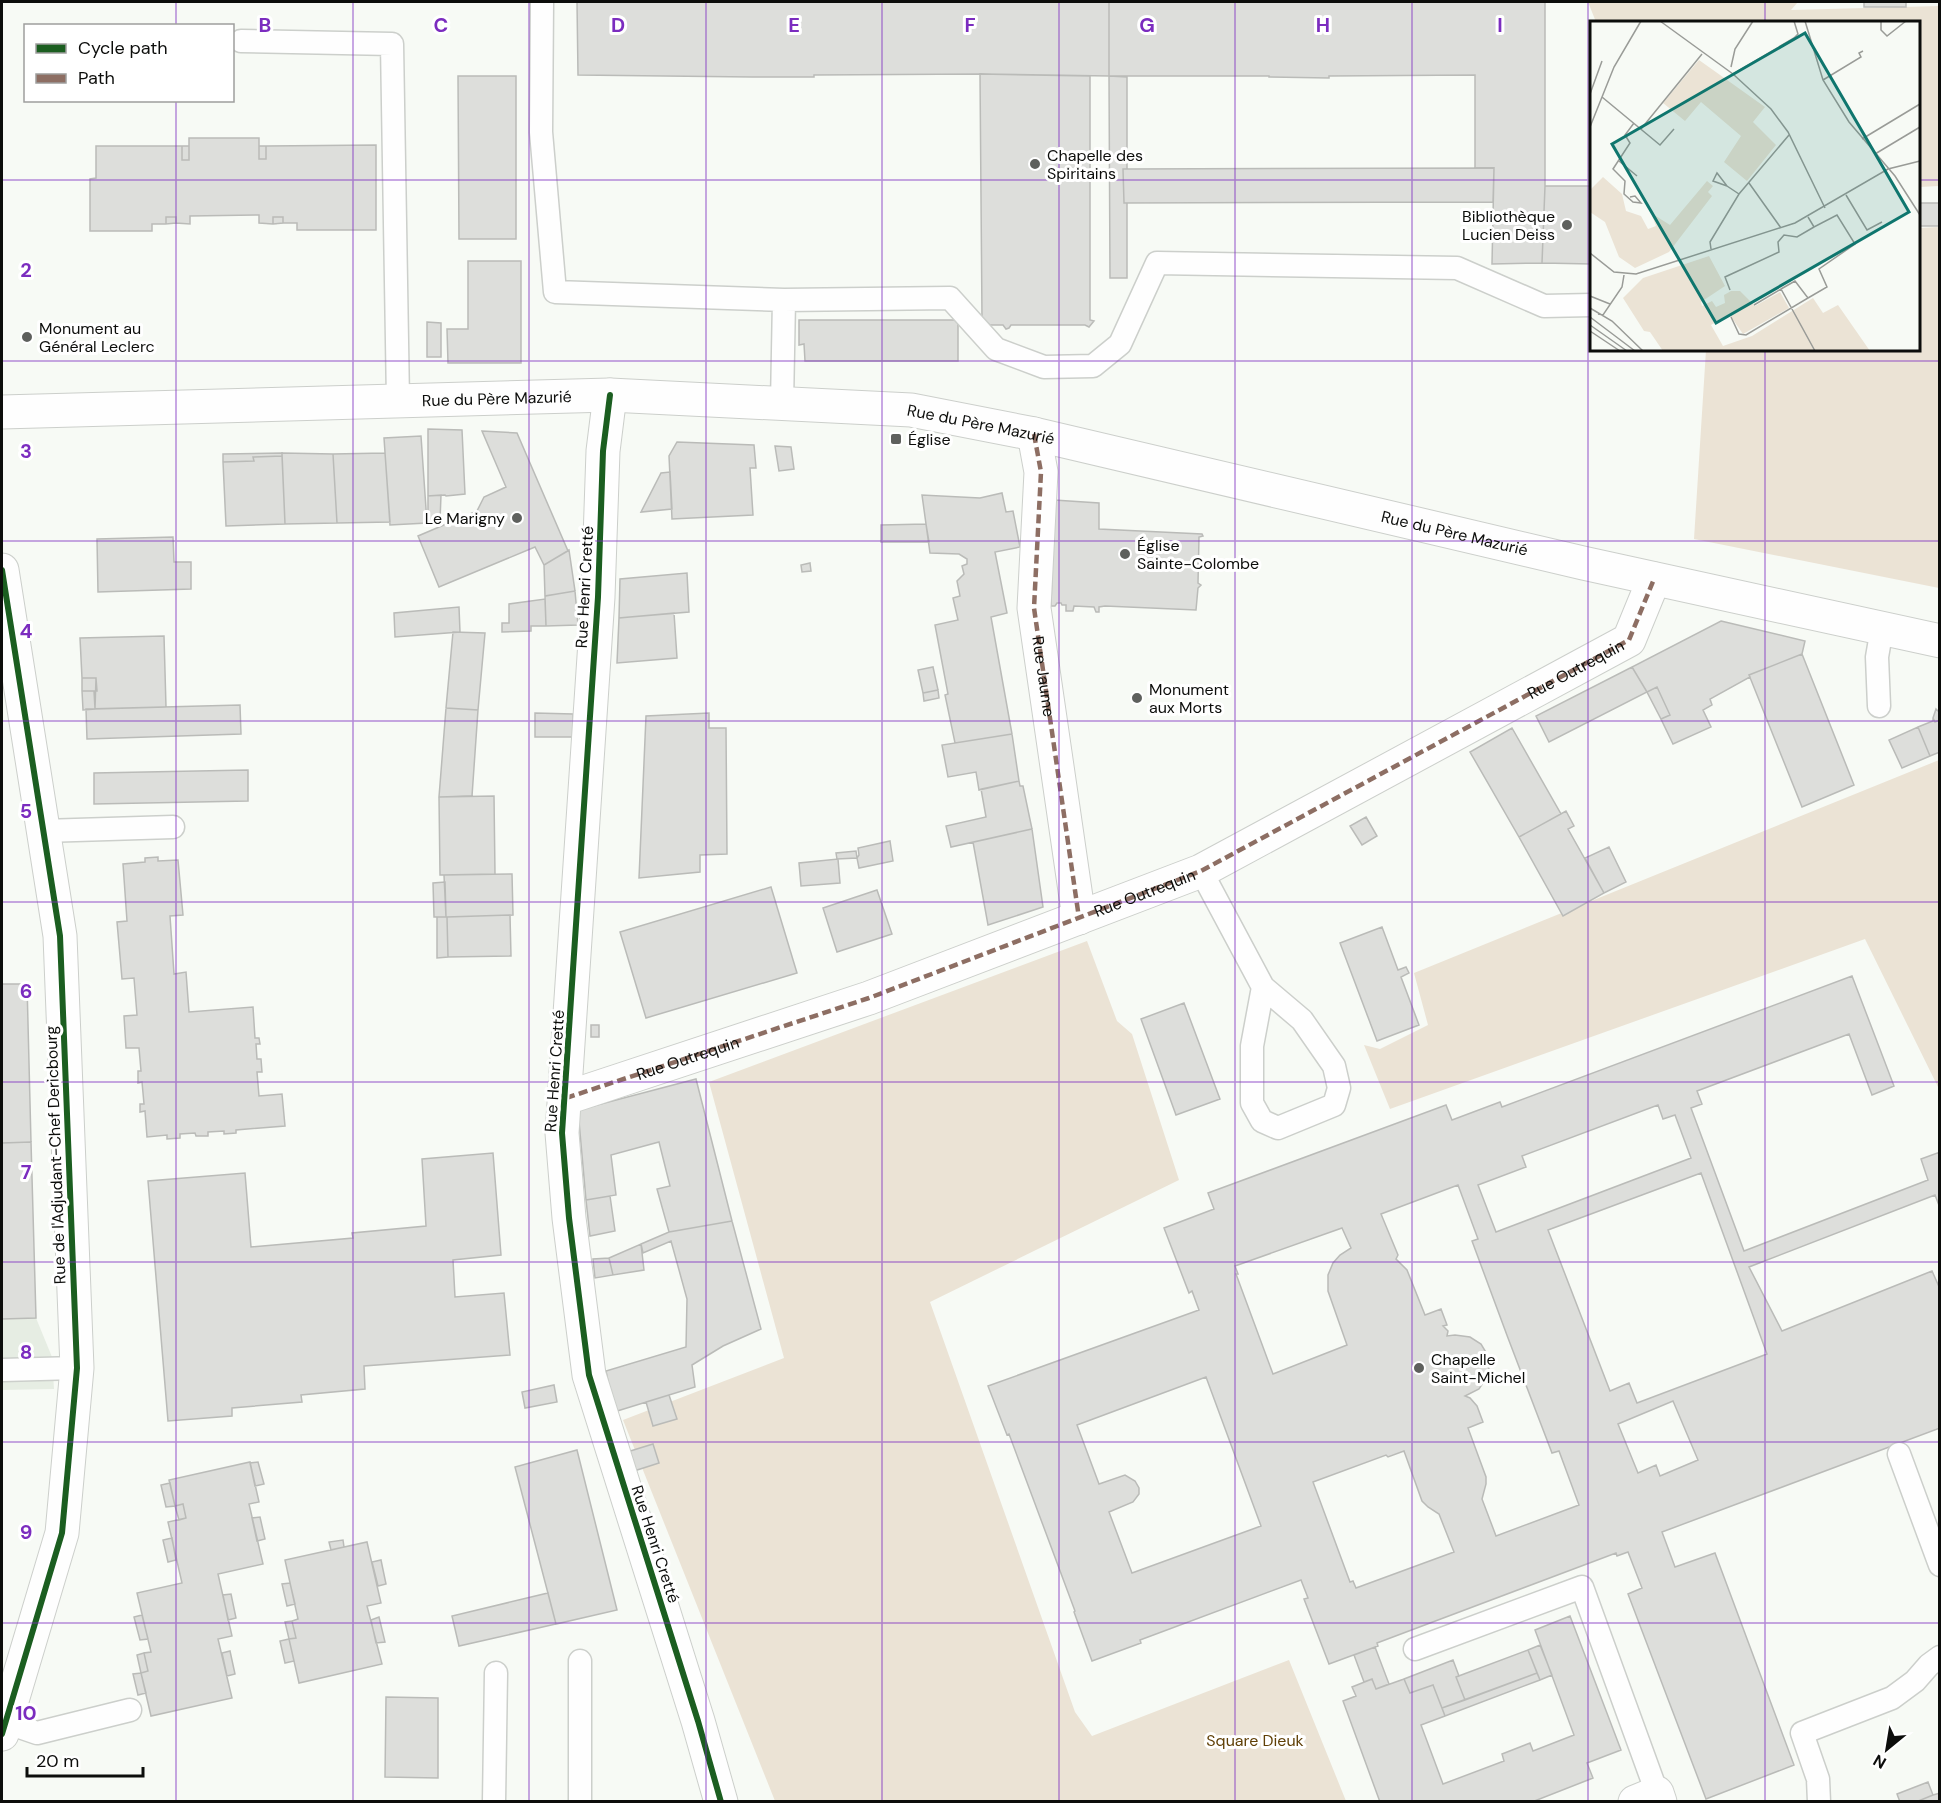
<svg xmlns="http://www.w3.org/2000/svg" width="1941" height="1803" viewBox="0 0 1941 1803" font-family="'DM Sans',sans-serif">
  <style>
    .built { fill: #e6ede3 }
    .green { fill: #ebe3d5 }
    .building { fill: #dddedb; stroke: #babbb8; stroke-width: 1.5; fill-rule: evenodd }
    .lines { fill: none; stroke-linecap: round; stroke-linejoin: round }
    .lane-casing { stroke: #cccfcb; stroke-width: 25 }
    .street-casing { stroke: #cccfcb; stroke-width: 35 }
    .secondary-casing { stroke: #cccfcb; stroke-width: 35 }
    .lane { stroke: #fefefe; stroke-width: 22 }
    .street { stroke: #fefefe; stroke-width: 33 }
    .secondary { stroke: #fefefe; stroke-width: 33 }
    .quiet { stroke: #8d6e63; stroke-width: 4.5; stroke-dasharray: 9 4.5; stroke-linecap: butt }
    .cycleway-casing { stroke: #fff; stroke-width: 10 }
    .cycleway { stroke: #1b5e20; stroke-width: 6 }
    .grid { fill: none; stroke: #7b2cbf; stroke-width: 1.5; stroke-opacity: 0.55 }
    .poi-dot { fill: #5e605d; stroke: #fff; stroke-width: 2 }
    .labels { text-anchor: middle; stroke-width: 6; stroke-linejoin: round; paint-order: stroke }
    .poi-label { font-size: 16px; fill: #0c0d0b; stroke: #fff; text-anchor: start }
    .street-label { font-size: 16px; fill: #0c0d0b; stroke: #fff }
    .park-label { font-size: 16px; fill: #604007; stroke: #fff }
    .inset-road { fill: none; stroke: #999b97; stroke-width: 1.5 }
    .view { fill: #0f766e; fill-opacity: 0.15; stroke: #0f766e; stroke-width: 3 }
    .inset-edge { fill: none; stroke: #0c0d0b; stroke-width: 3 }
    .grid-label { font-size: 20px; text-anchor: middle; font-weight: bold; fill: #7b2cbf; stroke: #fff; stroke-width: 6; stroke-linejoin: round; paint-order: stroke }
  </style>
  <rect width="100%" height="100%" fill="#f7faf5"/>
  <path class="built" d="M36 1318 52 1357 54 1389 2 1390V1319Z"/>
  <path class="green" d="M1588 2H1798L1791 10 1939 6V186L1919 187 1918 22H1596Z
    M1939 227V588L1694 539 1706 350H1918L1919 228Z
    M1939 760V1089L1865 939 1390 1109 1364 1045 1380 1049 1428 1025 1414 973Z
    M1087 941 1117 1021 1132 1034 1179 1180 930 1302 1075 1712 1092 1736 1289 1660 1346 1801H775L623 1420 784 1358 709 1082Z"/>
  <path class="building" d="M577 2H1109V76L981 74 814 75V77H752L578 75Z
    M1109 2H1545V186L1542 263 1492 264 1494 168H1475V75L1329 76V78L1269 77V76H1109Z
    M1864 2H1906V7H1864Z
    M980 74 1090 76V320L1094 321 1089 327 1085 325H1011L1009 328 1006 329 1003 325H990L982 318Z
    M458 76H516V239H459Z
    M1109 76 1127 77V169H1123L1124 203H1127V278H1110Z
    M189 138H259V159H266V146L376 145V230H297V223H283V217H273V224L259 223V215L190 216V224L176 223V217H166V224H152V231H90V179L96 178V146H182V160H189Z
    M182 146H189V160H182Z
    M259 146H266V159H259Z
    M1494 168 1493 202 1124 203 1123 169Z
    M1545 186H1592V264L1542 263Z
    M1918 203H1940V226H1918Z
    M166 217H176V223L166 224Z
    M273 217H283V223L273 224Z
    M468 261H521V363H448L447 329H468Z
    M799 320H958V361H805L804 344 799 345Z
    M427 322 441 323V357H427Z
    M428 429 462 430 465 494 446 496 445 495 428 496Z
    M482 431 517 433 568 551 544 565 535 547 439 587 418 536 477 511 484 497 506 487Z
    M421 436 427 523 390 525 384 438Z
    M677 442 754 445 756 468H750L753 515 672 519 669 456Z
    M775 446 791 447 794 469 779 471Z
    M282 453 333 454 337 523 285 524Z
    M282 453V456L253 457 254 461 223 462V454Z
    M385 453 390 522 337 523 333 454Z
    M282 456 285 524 226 526 223 462 254 461 253 457Z
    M670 472 672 509 641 512 661 473Z
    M1002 493 1006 512 1013 511 1020 547 995 552 1007 613 991 617 1012 734 955 743 945 695 948 694 935 625 958 620 953 598 960 596 957 581 964 574 962 566 967 564V559L959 554 930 553 922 495 980 498Z
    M441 495 440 521H428V496Z
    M1054 500 1099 503V529L1202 534 1203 536 1199 537 1198 583 1201 585 1198 588 1196 610 1105 606 1099 607V612H1096L1094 607 1074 606 1073 611H1066V605H1062L1061 603H1057L1055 606H1051Z
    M926 524 929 542H881V525Z
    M173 537 174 562H191V589L98 592 97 539Z
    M569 550 575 591 545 596 544 565Z
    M810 563 811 571 802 572 801 565Z
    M687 573 689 612 619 618 620 579Z
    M575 591 578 625 546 626 545 596Z
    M545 599 546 626H531V631L502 632V623H509V604Z
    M459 607 460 632 395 637 394 613Z
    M674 613 677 658 617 663 619 618Z
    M1721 621 1805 641 1802 654 1749 675 1750 677 1710 699 1712 705 1703 710 1711 727 1673 744 1661 719 1670 715 1657 687 1647 692 1632 667Z
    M453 632 485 633 478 710 446 708Z
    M164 636 166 707 95 709 96 678H82L80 638Z
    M1802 654 1854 785 1802 807 1749 675Z
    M933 667 938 690 923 693 918 670Z
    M1632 667 1647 692 1549 742 1536 716Z
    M82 678H96L97 691H82Z
    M1657 687 1670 715 1661 719 1647 692Z
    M938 690 939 698 924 701 923 693Z
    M82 691H94L95 709 83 710Z
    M240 705 241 734 87 739 86 709Z
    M446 708 478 710 472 796 439 797Z
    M1936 709 1940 713V720L1935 722 1933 718Z
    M535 713 573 714V737H535Z
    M709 713V728H726L727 854 700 855V872L639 878 646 716Z
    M1933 718 1935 722 1940 720V752L1930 756 1918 727 1933 721Z
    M1918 727 1930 756 1902 768 1889 740Z
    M1512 728 1561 814 1519 837 1470 752Z
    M1012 734 1019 781 979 790 976 772 948 777 942 745Z
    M248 770V801L94 804V773Z
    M1019 781 1020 786H1023L1032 829 951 847 946 826 986 817 981 789Z
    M494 796 495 874 440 875 439 797Z
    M1566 811 1574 826 1568 829 1604 893 1563 916 1519 837Z
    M1366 817 1377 836 1362 845 1350 826Z
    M1032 829 1043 907 988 925 973 842Z
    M890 841 893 861 859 868 857 858 859 855 858 848Z
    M1609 847 1626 882 1604 893 1585 858Z
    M856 851 857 858 837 859 836 853Z
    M158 857V861L178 860 183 915 170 916 174 974 186 972 189 1012 253 1007 255 1038H259L260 1044H256L257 1059H261L262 1072H257L259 1096 282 1094 285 1126 236 1130V1133L224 1134V1131L208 1132V1136H196L195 1133 180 1134V1138L167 1139V1135L147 1137 145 1111 140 1112V1104H144L142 1082 138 1083V1071H141L139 1048H126L124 1016 137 1015 134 978 122 979 117 922 127 921 123 864 145 862V858Z
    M838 859 840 883 801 886 799 863Z
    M512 874 513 915 446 917 444 875Z
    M445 882 446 917H434L433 883Z
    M771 887 797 973 646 1018 620 932Z
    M877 890 892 934 837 952 823 908Z
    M510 915 511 956 448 957 447 917Z
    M437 917H447L448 957 437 958Z
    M1382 927 1398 970 1406 967 1409 973 1401 977 1419 1025 1377 1041 1340 943Z
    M1852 976 1894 1086 1872 1095 1849 1034 1697 1091 1702 1104 1691 1108 1744 1251 1928 1180 1921 1159 1940 1152V1208L1935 1195 1749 1267 1782 1331 1932 1271 1940 1289V1428L1662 1532 1675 1567 1715 1553 1794 1765 1706 1799 1628 1594 1642 1588 1628 1552 1617 1556 1616 1553 1377 1643 1378 1646 1329 1664 1304 1599 1308 1598 1301 1580 1140 1640 1141 1643 1092 1661 1074 1612 1075 1611 1009 1434 1007 1435 988 1386 1199 1310 1192 1291 1189 1293 1164 1228 1214 1209 1208 1193 1446 1105 1452 1120 1500 1102 1502 1107ZM1658 1105 1663 1119 1675 1115 1691 1158 1496 1232 1478 1185 1526 1167 1522 1156ZM1701 1173 1767 1354 1637 1403 1629 1383 1610 1391 1548 1230ZM1458 1185 1478 1239 1472 1241 1508 1338 1552 1453 1559 1451 1579 1505 1496 1536 1482 1499 1486 1484V1477L1468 1428 1483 1422 1477 1406 1470 1398 1465 1396 1479 1389 1485 1380 1489 1368 1487 1354 1481 1344 1470 1337 1455 1335 1447 1336 1448 1331 1443 1326 1447 1325 1441 1309 1425 1315 1407 1270 1396 1259 1398 1255 1381 1214ZM1342 1228 1351 1248 1340 1255 1333 1263 1328 1275V1291L1347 1345 1273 1374 1236 1274H1238L1235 1266ZM1206 1377 1261 1526 1132 1573 1109 1512 1133 1502 1139 1494V1488L1135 1481 1125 1475 1099 1484 1077 1425ZM1673 1401 1698 1460 1660 1476 1656 1465 1638 1473 1618 1424ZM1404 1451 1422 1501 1428 1507 1439 1514 1454 1552 1356 1588 1353 1581 1350 1582 1313 1482 1386 1455 1388 1457Z
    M2 984H27L31 1142 2 1143Z
    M1184 1003 1220 1099 1176 1115 1141 1019Z
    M591 1025H599V1037H591Z
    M696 1079 732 1221 669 1232 657 1189 670 1186 659 1142 611 1155 616 1195 586 1200 578 1110Z
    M31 1142 36 1318 2 1319V1143Z
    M493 1153 501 1255 453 1260 455 1297 504 1293 510 1355 364 1366 365 1389 301 1395 302 1402 232 1408V1416L168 1421 148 1181 245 1173 251 1247 353 1238 352 1233 426 1226 422 1159Z
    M610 1196 615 1231 590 1236 586 1200Z
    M732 1221 761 1329 723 1346 692 1365 695 1387 614 1412 606 1371 686 1347 687 1299 671 1241 643 1253 641 1244 669 1232Z
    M641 1244 644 1270 613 1275 609 1258Z
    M609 1258 613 1275 595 1278 593 1259Z
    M554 1385 557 1402 525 1408 522 1392Z
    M669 1395 677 1419 653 1426 646 1402Z
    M653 1444 659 1463 634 1471 627 1452Z
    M577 1450 617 1610 556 1624 515 1467Z
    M250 1462 259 1502 249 1504 263 1564 218 1574 232 1636 218 1639 232 1698 151 1716 141 1673 148 1671 144 1653 151 1652 137 1593 182 1583 168 1522 186 1518 183 1504 175 1506 169 1480Z
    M258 1462 264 1484 255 1486 250 1463Z
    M170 1483 175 1506 166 1507 161 1485Z
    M183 1504 186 1518 179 1520 175 1506Z
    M260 1517 265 1539 257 1541 252 1518Z
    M172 1538 176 1560 168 1562 163 1540Z
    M343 1540 344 1547 331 1550 329 1542Z
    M367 1542 381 1603 367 1606 382 1664 299 1683 289 1639 296 1638 292 1621 298 1619 285 1560Z
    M381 1560 386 1584 378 1586 372 1562Z
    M290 1583 295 1604 287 1606 282 1584Z
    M548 1593 556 1624 459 1646 452 1616Z
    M231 1594 236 1618 228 1620 223 1595Z
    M142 1615 148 1639 140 1640 134 1617Z
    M1570 1616 1621 1750 1587 1763 1593 1778 1532 1802H1380L1343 1701 1356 1696 1352 1687 1372 1679 1376 1689 1404 1679 1410 1693 1433 1685 1445 1716 1421 1725 1443 1784 1504 1761 1502 1754 1530 1743 1533 1751 1574 1735 1535 1630Z
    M379 1617 385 1642 376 1643 371 1620Z
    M292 1621 296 1638 289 1639 285 1622Z
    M289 1639 294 1661 285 1663 280 1641Z
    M1540 1645 1552 1675 1540 1680 1528 1650Z
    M1375 1647 1389 1684 1376 1689 1372 1679 1364 1682 1354 1655Z
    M1528 1650 1537 1673 1465 1700 1456 1677Z
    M230 1651 235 1674 227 1676 222 1653Z
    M144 1653 148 1671 141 1673 137 1655Z
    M1453 1660 1459 1676 1456 1677 1465 1700 1442 1708 1433 1685 1410 1693 1404 1679Z
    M141 1673 146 1693 138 1695 133 1674Z
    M1537 1673 1540 1680 1445 1716 1442 1708Z
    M386 1697 438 1698V1778L385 1777Z
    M1928 1782 1933 1795 1916 1802H1900L1897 1794Z
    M1940 1793V1802H1916L1933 1795Z"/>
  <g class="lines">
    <defs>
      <path id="lane" d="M542 2 541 132 555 292 784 300 782 403
        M241 41 392 44 398 401
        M784 300 950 298 996 349 1044 367 1093 366 1120 344 1157 263 1457 268 1544 306 1592 305
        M1879 706 1877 657 1882 628
        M43 831 173 827
        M1201 871 1263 987 1252 1046V1103L1262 1121 1278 1128 1334 1105 1339 1088 1334 1066 1302 1020 1263 987
        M2 1370 77 1368
        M1899 1454 1940 1565
        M1415 1649 1582 1587 1657 1793
        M5 1722 37 1733 130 1710
        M494 1802 496 1673
        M580 1802V1661
        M1819 1802 1818 1779 1802 1733 1892 1698 1915 1681 1929 1665 1940 1657"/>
      <g id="street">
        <path d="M610 395 603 451 598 597 562 1133 569 1218 589 1375 698 1721 721 1802"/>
        <path id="s1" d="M1034 434 1041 472 1034 608 1079 918"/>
        <path d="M2 570 60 936 77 1368 62 1533 2 1734"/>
        <path id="s2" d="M566 1098 869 998 1201 871 1629 640 1654 579"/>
        <path d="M1635 1802 1657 1793 1660 1802"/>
      </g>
      <g id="secondary">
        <path id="s3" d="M2 412 610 395 911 410 1034 434 1583 563 1940 641"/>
      </g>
    </defs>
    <use href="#lane" class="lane-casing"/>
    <use href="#street" class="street-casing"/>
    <use href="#secondary" class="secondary-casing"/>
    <use href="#lane" class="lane"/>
    <use href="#street" class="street"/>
    <use href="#secondary" class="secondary"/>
    <path class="quiet" d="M1034 434 1041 472 1034 608 1079 918
      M566 1098 869 998 1201 871 1629 640 1654 579"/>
    <defs>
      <path id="cycleway" d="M610 395 603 451 598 597 562 1133 569 1218 589 1375 698 1721 721 1802
        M2 570 60 936 77 1368 62 1533 2 1734"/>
    </defs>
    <use href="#cycleway" class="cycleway-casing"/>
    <use href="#cycleway" class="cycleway"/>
  </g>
  <path class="grid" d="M176 2V26M353 2V1802M529 2V1802M706 2V1802M882 2V1802M1059 2V1802M1235 2V1802M1412 2V1802M1588 2V1802M1765 2V22M176 100V1802M2 180H1592M1918 180H1940M1765 350V1802M2 361H1940M2 541H1940M2 721H1940M2 902H1940M2 1082H1940M2 1262H1940M2 1442H1940M2 1623H1940"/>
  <g class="poi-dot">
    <circle cx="1035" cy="164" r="6"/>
    <circle cx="1567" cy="225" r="6"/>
    <circle cx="27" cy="337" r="6"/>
    <rect x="890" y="433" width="12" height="12" rx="3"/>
    <circle cx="517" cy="518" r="6"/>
    <circle cx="1125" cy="554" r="6"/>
    <circle cx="1137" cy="698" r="6"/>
    <circle cx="1419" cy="1368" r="6"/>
  </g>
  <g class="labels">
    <g class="poi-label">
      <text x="1047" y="161">Chapelle des<tspan x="1047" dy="18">Spiritains</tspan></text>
      <text x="1555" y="222" text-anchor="end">Bibliothèque<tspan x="1555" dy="18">Lucien Deiss</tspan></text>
      <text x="39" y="334">Monument au<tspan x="39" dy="18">Général Leclerc</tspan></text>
      <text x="908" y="445">Église</text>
      <text x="505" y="524" text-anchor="end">Le Marigny</text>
      <text x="1137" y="551">Église<tspan x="1137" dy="18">Sainte-Colombe</tspan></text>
      <text x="1149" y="695">Monument<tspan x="1149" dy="18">aux Morts</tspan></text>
      <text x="1431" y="1365">Chapelle<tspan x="1431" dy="18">Saint-Michel</tspan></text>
    </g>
    <g class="street-label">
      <text dy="6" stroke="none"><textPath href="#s3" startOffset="495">Rue du Père Mazurié</textPath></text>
      <text dy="6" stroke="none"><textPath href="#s3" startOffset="981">Rue du Père Mazurié</textPath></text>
      <text dy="6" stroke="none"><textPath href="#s3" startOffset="1467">Rue du Père Mazurié</textPath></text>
      <text transform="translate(584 587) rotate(-87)" y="6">Rue Henri Cretté</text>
      <text dy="6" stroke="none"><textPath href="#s2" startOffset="1100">Rue Outrequin</textPath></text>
      <text dy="6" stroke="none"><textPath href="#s1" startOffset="244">Rue Jaume</textPath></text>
      <text dy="6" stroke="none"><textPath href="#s2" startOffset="614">Rue Outrequin</textPath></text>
      <text dy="6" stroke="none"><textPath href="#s2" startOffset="128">Rue Outrequin</textPath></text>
      <text transform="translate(554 1071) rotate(-86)" y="6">Rue Henri Cretté</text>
      <text transform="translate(55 1155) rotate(-92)" y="6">Rue de l'Adjudant-Chef Dericbourg</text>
      <text transform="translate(656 1544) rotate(72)" y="6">Rue Henri Cretté</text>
    </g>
    <g class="park-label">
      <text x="1255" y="1746">Square Dieuk</text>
    </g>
  </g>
  <g transform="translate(1590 21)">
    <rect width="330" height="330" fill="#f7faf5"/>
    <path d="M109 39 175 86 163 101 186 124 157 160 134 141 151 115 111 81 95 100 73 82ZM13 156 32 173 36 190 51 195 58 208 66 205 61 192 80 204 117 160 123 165 118 171 122 175 79 231 45 247 29 236 15 201 0 191V169ZM119 235 135 265 111 281 112 285 122 280 126 286 135 282 134 274 141 270H150L165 285 190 271 199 287 153 313 139 293 121 304 133 325 162 315 223 277 233 292 248 284 280 330H73L60 311 54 310 33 277 53 257Z" fill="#ebe3d5"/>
    <path class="inset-road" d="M70 0 143 53 181 88 198 111 235 187M215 0 233 59 259 101 305 155 330 194M291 0V9L297 15 316 0M141 46 145 28 163 0M143 53 204 17 208 13 204 0M233 59 271 36 269 32 273 30M0 73 12 40M12 76 70 124 84 108M0 106 24 46 51 0M51 108 112 33M272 118 330 83M285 133 330 106M29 140 47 155M159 162 191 207M137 165 123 160 127 152 137 165 149 173M256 174 277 209 292 201M40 176 45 175 51 182 43 181 34 173 35 160 23 148 40 122 35 114 44 102M121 228 120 221 149 173 199 114M0 232 24 251 46 253 205 202 298 148 330 140M140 269 135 256 189 231 188 221 194 214 207 216 224 206M0 275 20 283M218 277 237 266 229 248 265 223 247 194 224 206 218 196M164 284 191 268 225 330M0 287 22 300 53 330M8 293 13 294 32 266 34 254M0 296 45 330M141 296 149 313 156 314 218 277 205 260 191 268M0 304 37 330M0 310 30 330"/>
    <path class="view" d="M215 12 319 191 126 302 22 123Z"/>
    <rect width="330" height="330" class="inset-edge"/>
  </g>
  <g class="grid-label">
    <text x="265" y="32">B</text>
    <text x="441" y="32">C</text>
    <text x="618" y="32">D</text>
    <text x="794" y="32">E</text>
    <text x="970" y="32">F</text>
    <text x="1147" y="32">G</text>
    <text x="1323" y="32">H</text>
    <text x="1500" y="32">I</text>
    <text x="26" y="277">2</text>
    <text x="26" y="458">3</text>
    <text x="26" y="638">4</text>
    <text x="26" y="818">5</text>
    <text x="26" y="998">6</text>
    <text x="26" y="1179">7</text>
    <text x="26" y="1359">8</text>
    <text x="26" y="1539">9</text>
    <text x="26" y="1720">10</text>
  </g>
  <rect width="1941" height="1803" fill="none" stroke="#0c0d0b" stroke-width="6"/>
  <rect x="24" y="24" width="210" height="78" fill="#ffffff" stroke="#9e9e9d" stroke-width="1.5"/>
  <rect x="36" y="44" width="30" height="9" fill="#1b5e20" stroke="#9e9e9d" stroke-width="1.5"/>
  <text x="78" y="54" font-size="18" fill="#0c0d0b">Cycle path</text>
  <rect x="36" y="74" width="30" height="9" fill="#8d6e63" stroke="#9e9e9d" stroke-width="1.5"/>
  <text x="78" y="84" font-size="18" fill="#0c0d0b">Path</text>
  <g transform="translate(1887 1749) rotate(210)" stroke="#ffffff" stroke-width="4.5" paint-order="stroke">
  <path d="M0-4.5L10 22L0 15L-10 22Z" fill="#0c0d0b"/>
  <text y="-9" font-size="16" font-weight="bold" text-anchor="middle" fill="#0c0d0b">N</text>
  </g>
  <path d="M27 1767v9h116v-9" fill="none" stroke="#0c0d0b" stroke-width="3"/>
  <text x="36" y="1767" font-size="18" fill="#0c0d0b" stroke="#ffffff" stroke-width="4.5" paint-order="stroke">20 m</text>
</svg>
